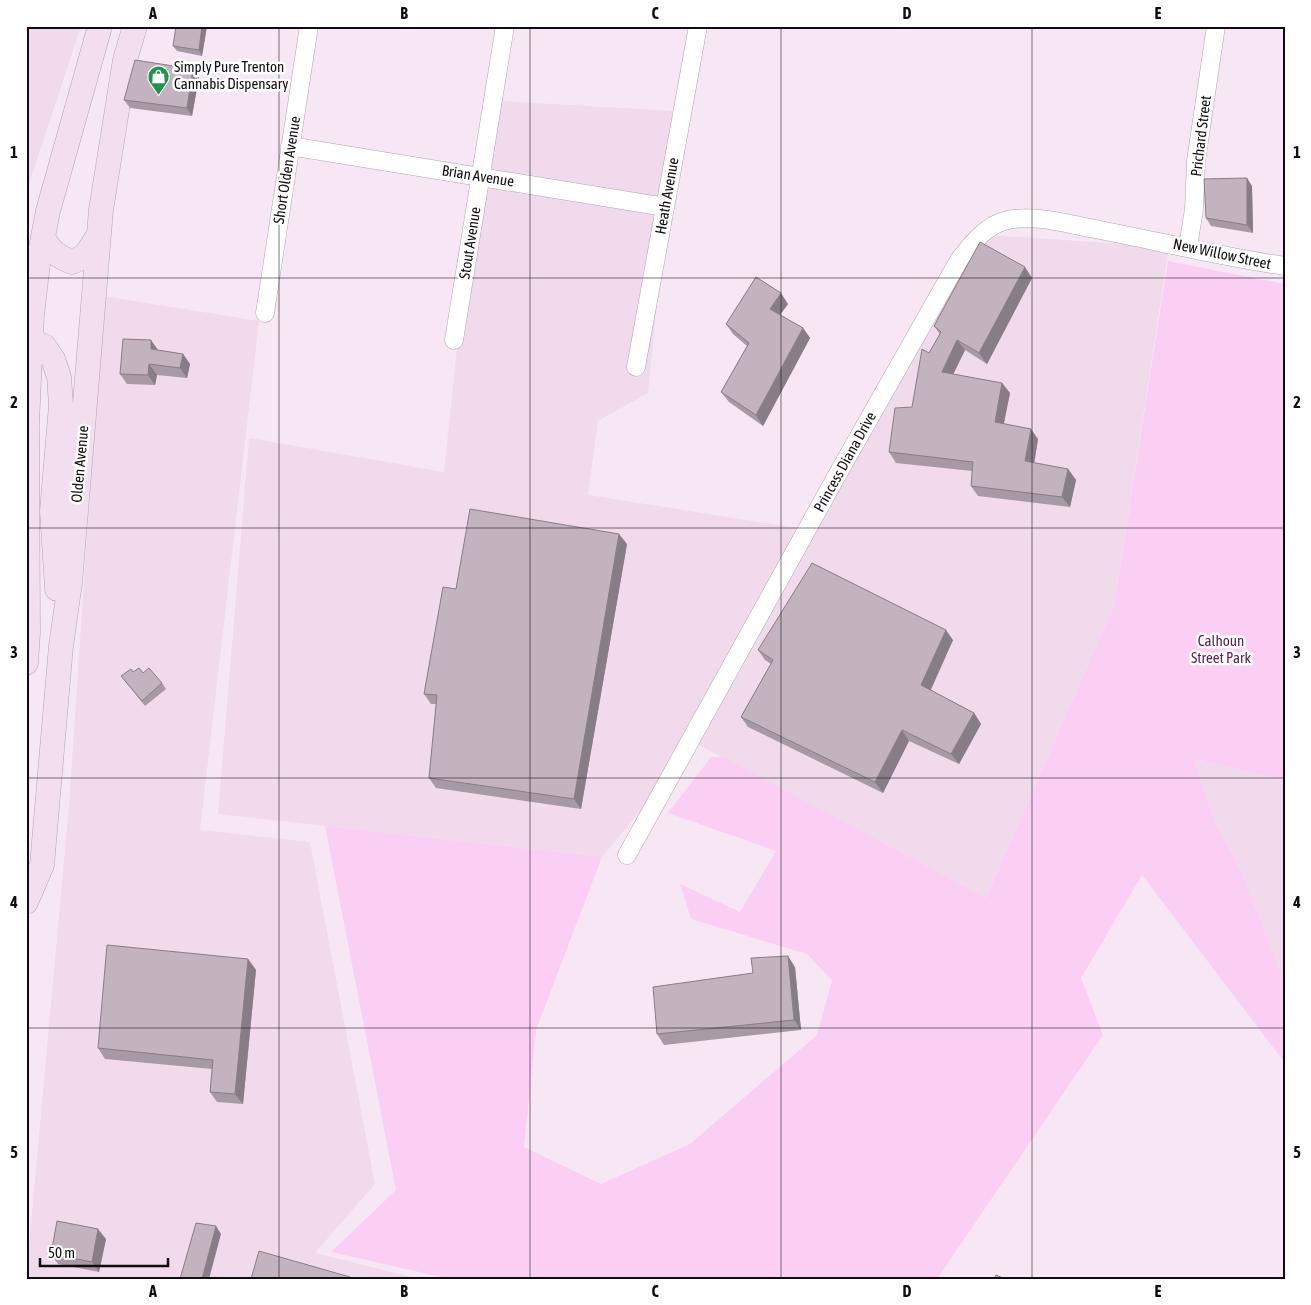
<svg xmlns="http://www.w3.org/2000/svg" width="1311" height="1305" viewBox="0 0 1311 1305" font-family="'Asap Condensed',sans-serif">
  <style>
    .built { fill: #f0daec }
    .green { fill: #fbcff4 }
    .lines { fill: none; stroke-linecap: round; stroke-linejoin: round }
    .minor-casing { stroke: #b2a4b0; stroke-width: 19 }
    .secondary-casing { stroke: #b2a4b0; stroke-width: 25 }
    .minor { stroke: #fff; stroke-width: 18 }
    .secondary { stroke: #f3def0; stroke-width: 24 }
    .wall { fill: #a79aa4 }
    .shaded-wall { fill: #887d86 }
    .building { fill: #c2b3bf; stroke: #887d86 }
    .grid { fill: none; stroke: #110c10; stroke-width: 1; stroke-opacity: 0.55 }
    .labels { text-anchor: middle; stroke-width: 5; stroke-linejoin: round; paint-order: stroke }
    .poi-label { font-size: 15px; fill: #110c10; stroke: #fff; text-anchor: start }
    .street-label { font-size: 15px; fill: #110c10; stroke: #fff }
    .park-label { font-size: 15px; fill: #592354; stroke: #fff }
    .neatline { fill: none; stroke: #110c10; stroke-width: 2 }
    .grid-label { font-size: 16px; text-anchor: middle; font-weight: bold; fill: #110c10 }
  </style>
  <rect width="100%" height="100%" fill="#f7e7f4"/>
  <path class="built" d="M26 26H81L26 193Z
    M483 100 676 111 648 393 598 421 588 495 798 528 974 234 1169 247 1114 606 986 898 688 739 667 779 602 857 218 814 249 438 444 472Z
    M103 296 259 321 200 830 310 842 375 1184 315 1253 420 1279H26L69 806Z
    M1194 759 1285 780V984L1242 873 1215 823Z"/>
  <path class="green" d="M1168 261 1285 284V780L1194 759 1215 823 1242 873 1285 984V1063L1142 875 1081 978 1103 1035 937 1279H450L331 1252 396 1190 325 826 602 857 536 1030 524 1147 601 1184 690 1144 817 1035 832 980 807 954 691 919 680 884 740 912 776 851 668 813 711 757H723L986 898 1114 606Z"/>
  <g class="lines">
    <defs>
      <path id="minor" d="M290 146 665 207
        M1188 247 1194 209 1196 161 1216 26
        M265 313 309 26
        M454 340 505 26
        M636 367 698 26
        M627 855 836 477 959 260C971 245 984 227 1004 221 1032 213 1067 224 1095 229 1158 241 1221 257 1285 266"/>
      <path id="secondary" d="M43 237C50 251 57 256 72 262L85 256 99 235
        M26 340 44 346 53 359 59 377 61 405 52 511 57 589
        M26 663 28 633 27 423 32 315 38 263 48 211 100 26
        M26 902 42 865 61 646 70 583 101 210 125 60 135 26"/>
    </defs>
    <use href="#minor" class="minor-casing"/>
    <use href="#secondary" class="secondary-casing"/>
    <use href="#minor" class="minor"/>
    <use href="#secondary" class="secondary"/>
  </g>
  <path class="wall" d="M207 26 202 56 177 51 173 46Z
    M193 69 199 77 192 116 130 108 124 100Z
    M1252 186 1253 233 1211 226 1206 218Z
    M1032 278 987 364 965 350 953 374 1002 383 1010 393 1004 423 1038 439 1034 463 1068 469 1076 480 1070 507 978 496 971 486 972 471 896 463 889 452 912 407 929 353 940 334 934 326Z
    M788 304 780 315 803 328 810 338 763 426 729 402 721 392 747 346 733 334 726 324Z
    M158 350 183 354 190 364 187 378 157 375 155 385 127 384 120 374Z
    M627 544 581 809 436 788 429 778 436 704H431L424 694 456 589Z
    M953 640 931 690 974 713 981 724 959 764 909 741 883 793 748 727 741 717 771 664 765 660 758 650Z
    M133 672 143 673 162 683 166 689 145 706 121 676Z
    M248 959 256 970 243 1104 217 1102 210 1092 212 1069 105 1059 98 1048Z
    M795 967 801 1030 664 1045 657 1034Z
    M106 1239 99 1272 58 1264 51 1254Z"/>
  <path class="shaded-wall" d="M202 26H207L202 56 199 50Z
    M193 69 199 77 192 116 187 108Z
    M1247 178 1252 186 1253 233 1247 225Z
    M1025 267 1032 278 987 364 979 353Z
    M781 293 788 304 777 319 770 309Z
    M803 328 810 338 763 426 756 415Z
    M151 340 158 350 151 349Z
    M957 340 965 350 949 383 942 372Z
    M183 354 190 364 187 378 180 368Z
    M149 364 157 375 155 385 148 375Z
    M1002 383 1010 393 1002 432 995 422Z
    M1031 429 1038 439 1033 471 1025 461Z
    M1068 469 1076 480 1070 507 1062 497Z
    M619 534 627 544 581 809 574 799Z
    M946 630 953 640 928 695 921 685Z
    M974 713 981 724 959 764 951 754Z
    M902 730 909 741 883 793 875 782Z
    M788 956 795 967 801 1030 794 1020Z
    M248 959 256 970 243 1104 235 1094Z
    M216 1226 221 1234 209 1279H202Z
    M98 1229 106 1239 99 1272 92 1262Z"/>
  <path class="building" d="M176 26H202L199 50 173 46Z
    M135 60 193 69 187 108 124 100Z
    M1247 178V225L1206 218 1204 179Z
    M980 242 1025 267 979 353 957 340 942 372 1002 383 995 422 1031 429 1025 461 1068 469 1062 497 971 486 973 462 889 452 895 408 912 407 922 349 929 353 941 332 934 326Z
    M756 277 781 293 770 309 803 328 756 415 721 392 749 343 726 324Z
    M123 339 151 340V349L183 354 180 368 149 364 148 375 120 374Z
    M470 509 619 534 574 799 429 778 437 695 424 694 443 587 456 589Z
    M812 563 946 630 921 685 974 713 951 754 902 730 875 782 741 717 773 660 758 650Z
    M139 668 143 673 149 668 162 683 142 701 121 676 131 669 133 672Z
    M107 945 248 959 235 1094 210 1092 213 1060 98 1048Z
    M788 956 794 1020 657 1034 653 987 753 973 751 958Z
    M57 1221 98 1229 92 1262 51 1254Z
    M196 1223 216 1226 202 1279H180Z
    M259 1251 350 1277V1279H251Z
    M996 1275 1005 1279H994Z"/>
  <path class="grid" d="M279 26V1279M530 26V1279M781 26V1279M1032 26V1279M26 278H1285M26 528H1285M26 778H1285M26 1028H1285"/>
  <defs>
    <symbol id="shop-pin" viewBox="-11 -11 22 30"><path d="M0 17L-7.5 6A9.5 9.5 0 1 1 7.5 6Z" fill="#20934d" stroke="#fff"/><path d="M-5-2.5h2.3a2.7 3.5 0 0 1 5.4 0H5L5.5 6h-11ZM-1.5-2.5h3a1.5 2.3 0 0 0-3 0Z" fill="#fff"/></symbol>
  </defs>
  <g fill-rule="evenodd">
    <use href="#shop-pin" x="146" y="64" width="25" height="34"/>
  </g>
  <g class="labels">
    <g class="poi-label">
      <text x="174" y="72">Simply Pure Trenton<tspan x="174" dy="17">Cannabis Dispensary</tspan></text>
    </g>
    <g class="street-label">
      <text transform="translate(1201 136) rotate(-83)" y="5">Prichard Street</text>
      <text transform="translate(287 170) rotate(-81)" y="5">Short Olden Avenue</text>
      <text transform="translate(478 176) rotate(9)" y="5">Brian Avenue</text>
      <text transform="translate(667 196) rotate(-80)" y="5">Heath Avenue</text>
      <text transform="translate(470 243) rotate(-81)" y="5">Stout Avenue</text>
      <text transform="translate(1222 254) rotate(12)" y="5">New Willow Street</text>
      <text transform="translate(845 462) rotate(-61)" y="5">Princess Diana Drive</text>
      <text transform="translate(80 464) rotate(-85)" y="5">Olden Avenue</text>
    </g>
    <g class="park-label">
      <text x="1221" y="646">Calhoun<tspan x="1221" dy="17">Street Park</tspan></text>
    </g>
  </g>
  <rect width="1311" height="1305" fill="none" stroke="#ffffff" stroke-width="55"/>
  <path d="M40 1258v8h128v-8" fill="none" stroke="#110c10" stroke-width="2.5"/>
  <text x="48" y="1258" font-size="15" fill="#110c10" stroke="#ffffff" stroke-width="4" paint-order="stroke">50 m</text>
  <rect x="28" y="28" width="1256" height="1250" class="neatline"/>
  <g class="grid-label">
    <text x="153" y="19">A</text>
    <text x="404" y="19">B</text>
    <text x="655" y="19">C</text>
    <text x="907" y="19">D</text>
    <text x="1158" y="19">E</text>
    <text x="14" y="158">1</text>
    <text x="1297" y="158">1</text>
    <text x="14" y="408">2</text>
    <text x="1297" y="408">2</text>
    <text x="14" y="658">3</text>
    <text x="1297" y="658">3</text>
    <text x="14" y="908">4</text>
    <text x="1297" y="908">4</text>
    <text x="14" y="1158">5</text>
    <text x="1297" y="1158">5</text>
    <text x="153" y="1297">A</text>
    <text x="404" y="1297">B</text>
    <text x="655" y="1297">C</text>
    <text x="907" y="1297">D</text>
    <text x="1158" y="1297">E</text>
  </g>
</svg>
